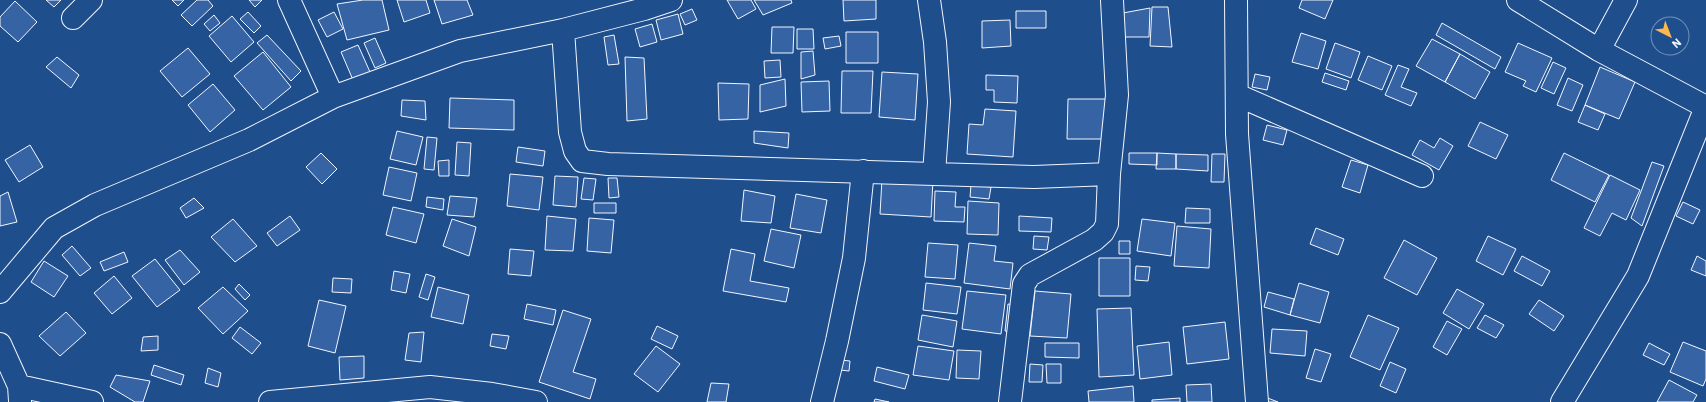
<svg xmlns="http://www.w3.org/2000/svg" width="1706" height="402" viewBox="0 0 1706 402" font-family="'IBM Plex Sans',sans-serif">
  <style>
    .building { fill: #3563a3; stroke: #f2f6ff }
    .lines { fill: none; stroke-linecap: round; stroke-linejoin: round }
    .street-casing { stroke: #f2f6ff; stroke-width: 24 }
    .street { stroke: #1f4e8c; stroke-width: 22 }
  </style>
  <rect width="100%" height="100%" fill="#1f4e8c"/>
  <path class="building" d="M46 0H61L54 7Z
    M172 0H184L178 6Z
    M197 0H208L213 6 192 26 181 15Z
    M249 0H262L255 7Z
    M363 0H382L389 30 347 40 337 4Z
    M397 0H426L430 13 404 22Z
    M434 0H467L473 15 442 24Z
    M727 0H751L756 9 738 19Z
    M754 0H791L792 3 763 15Z
    M843 0H876V19L844 21Z
    M1302 0H1333L1325 19 1299 8Z
    M15 1 37 22 18 42 0 26V17Z
    M1152 7H1168L1172 47 1150 46Z
    M1150 8 1149 37H1124L1123 13Z
    M692 9 697 20 685 25 680 14Z
    M1016 11H1046V28H1016Z
    M248 12 261 26 254 33 240 19Z
    M334 12 343 29 327 37 318 20Z
    M678 14 683 34 661 40 656 20Z
    M214 15 220 23 210 31 204 24Z
    M232 16 254 42 231 62 209 36Z
    M1010 20 1011 46 982 48V21Z
    M1442 23 1501 57 1495 69 1436 35Z
    M652 24 657 42 640 47 635 29Z
    M772 27H794L793 53H771Z
    M797 29H813L814 49H797Z
    M846 32H878V63H846Z
    M1301 33 1326 41 1318 69 1292 62Z
    M267 35 301 71 291 81 257 43Z
    M614 35 619 64 608 65 604 37Z
    M839 36 841 46 825 49 823 38Z
    M375 38 386 63 375 68 364 43Z
    M1432 39 1460 54 1445 82 1416 66Z
    M1335 43 1360 52 1351 78 1326 69Z
    M1518 43 1552 58 1536 92 1523 86 1526 81 1505 72Z
    M358 45 370 72 353 80 341 52Z
    M188 48 210 74 182 97 160 71Z
    M813 51 815 75 801 79V52Z
    M263 52 291 87 263 110 234 76Z
    M1460 54 1490 72 1475 99 1445 82Z
    M1368 56 1392 66 1382 90 1358 80Z
    M57 57 79 75 71 88 46 67Z
    M625 57 644 58 647 119 627 121Z
    M780 60 781 77 765 78 764 61Z
    M1553 62 1566 68 1554 94 1541 88Z
    M1398 65 1409 69 1401 87 1417 93 1411 106 1385 95Z
    M1600 67 1635 82 1619 119 1585 105Z
    M842 71H873L871 113H841Z
    M882 72 918 74 915 120 879 117Z
    M1325 73 1349 81 1346 90 1322 82Z
    M1255 74 1270 77 1267 90 1252 87Z
    M986 75 1018 76 1017 103 994 102V90H986Z
    M1568 78 1583 85 1572 111 1557 105Z
    M785 79 786 106 760 112V85Z
    M829 81 830 111 802 112 801 82Z
    M718 83 749 84 748 119 719 120Z
    M213 84 235 110 210 132 188 105Z
    M450 98 514 100V130L449 128Z
    M1068 99H1107V139H1067Z
    M402 100 425 101 426 120 401 116Z
    M1585 105 1605 114 1598 130 1578 122Z
    M985 109 1016 111 1013 157 967 154 969 124 983 125Z
    M1480 122 1508 135 1496 159 1468 146Z
    M1267 125 1287 130 1283 145 1263 140Z
    M397 131 423 137 416 165 390 159Z
    M754 131 789 133 788 148 754 143Z
    M427 137 437 138 434 170 424 169Z
    M1440 138 1453 146 1439 170 1412 155 1420 140 1434 148Z
    M457 142 471 143 469 176 455 175Z
    M30 145 43 167 19 182 5 160Z
    M518 147 545 151 543 166 516 162Z
    M321 153 337 169 322 184 306 167Z
    M1129 153H1157V165L1129 164Z
    M1157 153 1176 154V169H1156Z
    M1564 153 1609 175 1595 202 1551 180Z
    M1176 154 1208 155V171L1176 169Z
    M1212 154H1225L1224 182H1211Z
    M449 160V176H439L438 161Z
    M1351 160 1368 165 1360 193 1342 187Z
    M1652 162 1664 166 1642 226 1631 218Z
    M389 167 417 173 411 201 383 195Z
    M510 174 543 177 539 210 507 206Z
    M1610 175 1640 190 1626 220 1612 213 1600 236 1584 228Z
    M555 176 578 177 576 207 553 205Z
    M584 178 596 179 593 200 581 199Z
    M608 178H617L619 197 609 198Z
    M882 179 933 181 931 217 880 214Z
    M971 185 991 187 989 199 970 197Z
    M744 190 775 196 771 223 741 221Z
    M935 191 956 192 955 207H965L964 222 934 221Z
    M8 192 17 222 0 226V196Z
    M796 194 827 200 821 233 790 228Z
    M450 196 477 198 474 217 447 215Z
    M427 197 444 199 443 210 426 207Z
    M194 198 204 208 186 218 180 208Z
    M968 201 999 203 998 235 967 234Z
    M1683 202 1700 210 1693 224 1676 216Z
    M594 203H616V213H594Z
    M393 207 424 214 416 243 386 235Z
    M1186 208 1210 209V223H1185Z
    M290 216 300 230 277 246 267 233Z
    M547 216 576 219 573 251 545 250Z
    M1019 216 1052 218 1051 232 1019 231Z
    M589 218 614 220 611 253 587 251Z
    M233 219 257 246 235 262 211 237Z
    M452 219 476 227 469 256 443 246Z
    M1142 219 1175 223 1171 256 1137 251Z
    M1177 226 1211 229 1209 268 1174 266Z
    M1316 228 1344 239 1338 255 1310 244Z
    M771 229 801 235 794 268 764 261Z
    M1034 236 1049 237 1047 250 1033 249Z
    M1488 236 1516 249 1503 275 1476 261Z
    M1404 240 1437 258 1417 295 1384 278Z
    M1119 241H1130V254H1119Z
    M928 243 958 245 955 279 925 277Z
    M969 243 996 246 994 261 1013 263 1010 289 964 283Z
    M72 246 91 268 80 276 62 255Z
    M510 249 534 251 531 276 508 274Z
    M731 249 755 254 750 281 789 288 786 302 723 291Z
    M180 250 200 272 184 285 165 260Z
    M124 252 128 262 104 271 100 262Z
    M1522 256 1550 271 1542 286 1514 271Z
    M1697 256 1706 261V276L1691 270Z
    M1099 258H1130V296H1099Z
    M155 259 180 290 157 307 132 276Z
    M44 261 68 276 54 297 31 282Z
    M1136 266 1150 267 1148 281 1135 280Z
    M394 271 410 274 406 293 391 290Z
    M426 274 435 277 428 300 419 297Z
    M114 276 132 298 112 314 94 293Z
    M333 278 352 279 351 293 332 292Z
    M926 283 961 287 957 314 923 310Z
    M1299 283 1329 292 1320 323 1290 315Z
    M239 284 250 295 245 300 235 289Z
    M223 287 248 311 223 334 198 308Z
    M438 287 469 295 463 324 431 317Z
    M1457 289 1484 304 1469 329 1443 313Z
    M967 291 1006 295 1001 334 962 329Z
    M1035 291 1071 294 1067 338 1030 336Z
    M1268 292 1294 299 1290 315 1264 307Z
    M319 300 346 306 335 353 308 346Z
    M1539 300 1564 316 1554 331 1529 314Z
    M527 304 556 310 553 325 524 319Z
    M1008 304 1023 306 1019 333 1005 331Z
    M1131 308 1134 375 1099 377 1097 309Z
    M563 310 591 319 573 372 596 379 590 399 539 382Z
    M66 312 86 333 60 356 39 336Z
    M922 315 957 321 953 347 918 340Z
    M1368 315 1399 328 1380 370 1350 357Z
    M1485 315 1504 325 1496 338 1477 328Z
    M1447 321 1462 329 1447 355 1433 347Z
    M1225 322 1229 359 1187 364 1183 327Z
    M657 326 678 336 672 349 651 339Z
    M240 327 261 343 252 354 232 338Z
    M1272 329 1307 331 1305 356 1270 353Z
    M424 332 421 362 405 360 409 333Z
    M492 334 509 336 506 349 490 346Z
    M158 336V350L141 351 143 337Z
    M1169 342 1172 375 1140 379 1137 346Z
    M1683 342 1706 351V379L1703 386 1670 372Z
    M1045 343H1079V358L1045 357Z
    M1649 343 1670 354 1664 365 1643 355Z
    M656 346 680 364 658 392 634 374Z
    M918 346 954 351 949 380 913 375Z
    M1315 349 1331 354 1321 382 1306 378Z
    M957 350 981 351 979 379 956 378Z
    M364 356V378L340 380 339 357Z
    M841 360 850 361 849 371 840 370Z
    M1390 362 1406 369 1396 393 1380 386Z
    M1030 364 1043 365 1042 382H1029Z
    M1046 364H1061V383H1047Z
    M154 365 184 375 181 385 151 375Z
    M877 367 909 375 905 389 874 381Z
    M208 368 221 373 218 387 205 383Z
    M116 375 150 381 143 402H135L110 387Z
    M1669 380 1697 395 1693 402H1657Z
    M711 383 729 384 726 402H707Z
    M1211 384 1212 402H1187L1186 385Z
    M1133 386 1134 402H1089L1088 391Z
    M1265 397 1278 402H1264Z
    M1180 398V402H1152V400Z
    M875 399 889 402H874Z"/>
  <g class="lines">
    <defs>
      <path id="street" d="M289 0 333 97
        M1236 0 1237 134 1257 402
        M1518 0 1599 50 1706 107
        M73 18 91 0
        M563 30 570 132 575 151 582 161 608 164 934 174 939 102 935 42 929 0
        M1599 50 1626 0
        M1237 95 1422 176
        M934 174 1034 177 1109 174 1117 95 1112 0
        M0 292 54 228 95 205 249 140 333 97 460 51 563 30 644 9 671 0
        M0 344 19 386 20 401
        M19 386 92 402
        M270 402 430 387 492 394 536 402
        M822 402 837 341 854 258 863 171
        M1010 402 1024 284 1030 275 1094 240 1103 232 1107 224 1109 174
        M1562 402 1638 276 1706 107"/>
    </defs>
    <use href="#street" class="street-casing"/>
    <use href="#street" class="street"/>
  </g>
  <g transform="translate(1670 36) rotate(138)"><circle r="19" fill="#1f4e8c" stroke="#7391ba"/>
  <path d="M0-3L7 15L0 10L-7 15Z" fill="#ffb74d"/>
  <text y="-6" font-size="11" font-weight="bold" text-anchor="middle" fill="#f2f6ff">N</text>
  </g>
</svg>
